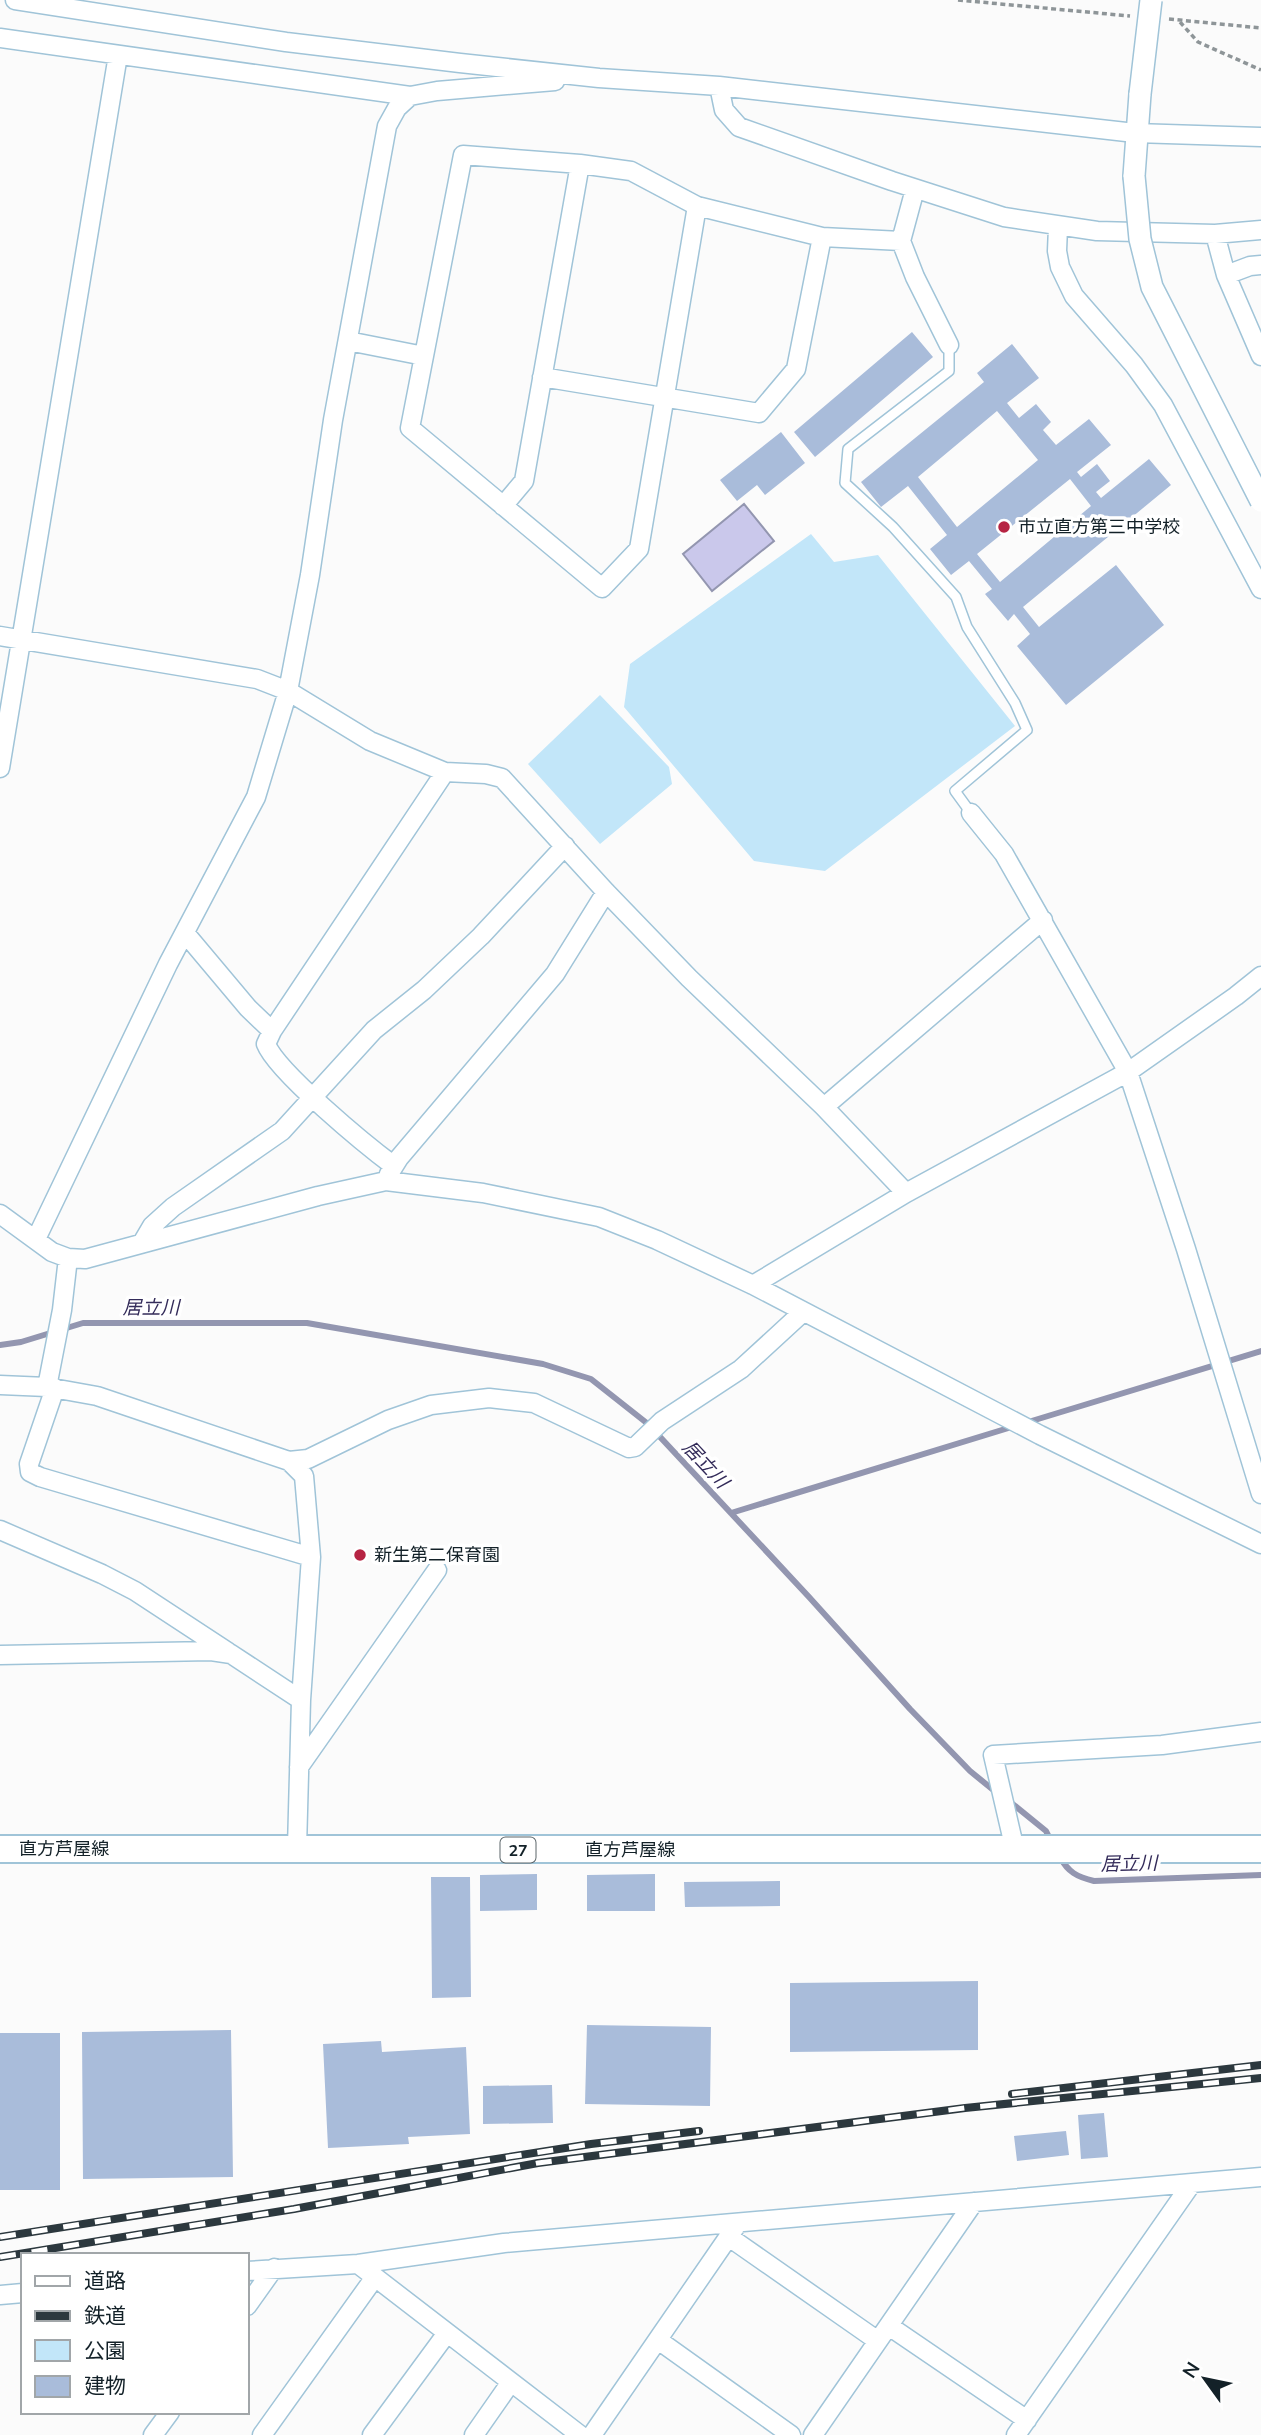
<svg xmlns="http://www.w3.org/2000/svg" width="1261" height="2435" viewBox="0 0 1261 2435" font-family="'Nunito Sans','Noto Sans JP',sans-serif">
  <style>
    .green { fill: #c2e6f9 }
    .water { fill: #cac8eb; stroke: #9396b0; stroke-width: 2 }
    .lines { fill: none; stroke-linecap: round; stroke-linejoin: round }
    .stream { stroke: #9396b0; stroke-width: 6 }
    .building { fill: #a9bcda; fill-rule: evenodd }
    .service-casing { stroke: #a0c4d8; stroke-width: 12 }
    .minor-casing { stroke: #a0c4d8; stroke-width: 21 }
    .tertiary-casing { stroke: #a0c4d8; stroke-width: 24 }
    .primary-casing { stroke: #a0c4d8; stroke-width: 30 }
    .path { stroke: #8e9598; stroke-width: 3.5; stroke-dasharray: 5 3.5; stroke-linecap: butt }
    .service { stroke: #fff; stroke-width: 9 }
    .minor { stroke: #fff; stroke-width: 18 }
    .tertiary { stroke: #fff; stroke-width: 21 }
    .primary { stroke: #fff; stroke-width: 26 }
    .rail-casing { stroke: #2c383e; stroke-width: 8 }
    .rail { stroke: #fff; stroke-width: 5; stroke-dasharray: 16; stroke-linecap: butt }
    .tertiary-bridge-casing { stroke: #a0c4d8; stroke-width: 24; stroke-linecap: butt }
    .tertiary-bridge { stroke: #fff; stroke-width: 21 }
    .poi-dot { fill: #b62443; stroke: #fff; stroke-width: 2.5 }
    .labels { text-anchor: middle; stroke-width: 7; stroke-linejoin: round; paint-order: stroke }
    .shield { fill: #fff; stroke: #5a6468; stroke-width: 2 }
    .shield-label { font-size: 16px; font-weight: bold; fill: #132128 }
    .poi-label { font-size: 18px; fill: #132128; stroke: #fff; text-anchor: start }
    .street-label { font-size: 18px; fill: #132128; stroke: #fff }
    .water-label { font-size: 19px; font-style: italic; fill: #342c5a; stroke: #fff }
  </style>
  <rect width="100%" height="100%" fill="#fbfbfb"/>
  <path class="green" d="M811 534 834 562 878 555 1015 726 825 871 754 861 624 707 630 664Z
    M600 695 669 767 672 784 600 844 528 764Z"/>
  <path class="water" d="M744 504 774 541 712 591 683 554Z"/>
  <g class="lines">
    <path class="stream" d="M0 1345 21 1342 83 1323H307L543 1364 591 1379 648 1424 809 1597 910 1709 970 1771 997 1793
      M1025 1423 1261 1351
      M731 1513 1015 1426
      M1009 1801 1046 1831 1051 1841
      M1060 1857C1068 1872 1077 1877 1094 1881L1261 1875"/>
  </g>
  <path class="building" d="M912 332 933 357 815 457 794 432Z
    M1012 344 1039 378 1007 403 1019 418 1036 404 1051 422 1043 430 1056 445 1089 419 1111 445 1077 472 1081 477 1097 464 1110 481 1096 492 1101 498 1149 459 1171 485 1023 607 1039 627 1116 565 1164 625 1066 705 1017 646 1030 634 1014 614 1008 621 985 594 992 589 969 561 951 575 930 549 947 535 908 486 881 507 861 482 984 382 977 373ZM997 411 1038 460 957 527 918 477ZM1070 479 1091 506 1000 582 977 554Z
    M781 432 805 463 765 495 757 485 737 501 720 480Z
    M537 1874V1910L480 1911V1875Z
    M655 1874V1911H587V1875Z
    M431 1877H470L471 1997 432 1998Z
    M780 1881V1906L685 1907 684 1882Z
    M978 1981V2050L790 2052V1983Z
    M587 2025 711 2027 710 2106 585 2104Z
    M231 2030 233 2177 83 2179 82 2032Z
    M0 2033H60V2190H0Z
    M381 2041 382 2052 466 2047 470 2134 408 2137 409 2144 328 2148 323 2044Z
    M552 2085 553 2123 483 2124V2086Z
    M1104 2113 1108 2157 1081 2159 1078 2115Z
    M1066 2131 1069 2155 1017 2161 1014 2136Z"/>
  <g class="lines">
    <defs>
      <path id="service" d="M949 345V371L848 449 845 483 893 527 956 597 967 627 1015 703 1027 730 955 791 971 813"/>
      <path id="minor" d="M15 0 286 42 460 63 599 78 719 86 1135 133 1261 137
        M0 38 410 96 437 91 555 81
        M719 86 724 110 739 127 892 181 1004 217 1097 231 1215 234 1261 230
        M915 189 901 241 915 277 949 345
        M697 206 639 549 602 588 410 428 463 155 580 164 631 171 697 206 822 237 901 241
        M1058 227 1057 251 1060 267 1074 296 1134 365 1163 405 1261 589
        M1215 234 1226 275 1261 356
        M1226 275 1250 266 1261 265
        M348 341 424 356
        M542 377 759 413 796 369 822 237
        M503 506 524 481 580 164
        M0 636 257 679 288 691 370 741 445 772 486 774 502 778 606 892 689 978 824 1107 906 1193
        M0 768 118 55
        M971 813 1004 854 1128 1072 1186 1249 1261 1494
        M185 933 248 1008 272 1031
        M824 1107 1043 920
        M394 1166C367 1146 277 1072 266 1044L272 1031 445 772
        M389 1174 399 1158 555 974 606 892
        M0 1214 52 1252 68 1258 85 1259 318 1196 386 1181 483 1193 599 1217 657 1240 753 1285 1040 1435 1261 1544
        M36 1239 168 964 256 797 288 691 310 575 333 420 387 126 397 108 410 96
        M142 1243 152 1226 173 1207 282 1131 374 1030 424 990 481 936 565 846
        M753 1285 906 1193 1128 1072 1236 996 1261 976
        M0 1385 47 1387 97 1396 289 1461 304 1476 311 1557 301 1700 297 1848
        M47 1387 62 1310 68 1258
        M55 1388 29 1464 30 1472 40 1477 311 1557
        M289 1461 308 1459 388 1420 431 1405 489 1398 534 1403 629 1448 635 1447 662 1421 741 1369 803 1312
        M0 1530 102 1574 135 1591 228 1652
        M0 1655 211 1651 231 1654 301 1700
        M299 1767 437 1570
        M1015 1850 993 1755 1162 1745 1261 1732
        M729 2237 878 2341
        M358 2264 580 2435
        M247 2271 358 2264 504 2243 1261 2177
        M0 2295 23 2293
        M247 2306 274 2268
        M889 2326 1027 2420
        M658 2340 791 2435
        M153 2435 170 2412
        M262 2435 375 2277
        M372 2435 447 2333
        M474 2435 511 2382
        M592 2435 738 2223
        M813 2435 974 2202
        M1016 2435 1192 2183"/>
      <path id="tertiary" d="M1134 176 1140 94"/>
      <path id="primary" d="M0 1849H1261"/>
    </defs>
    <use href="#service" class="service-casing"/>
    <use href="#minor" class="minor-casing"/>
    <use href="#tertiary" class="tertiary-casing"/>
    <use href="#primary" class="primary-casing"/>
    <path class="path" d="M958 0 1130 16
      M1169 19 1261 28
      M1180 22 1198 42 1261 70"/>
    <use href="#service" class="service"/>
    <use href="#minor" class="minor"/>
    <use href="#tertiary" class="tertiary"/>
    <use href="#primary" class="primary"/>
    <defs>
      <path id="rail" d="M1012 2094 1261 2065
        M0 2237 591 2144 699 2131
        M0 2257 294 2209 538 2163 965 2108 1261 2078"/>
    </defs>
    <use href="#rail" class="rail-casing"/>
    <use href="#rail" class="rail"/>
    <defs>
      <path id="tertiary-bridge" d="M1140 94 1151 0
        M1134 176 1140 239 1152 287 1261 501"/>
    </defs>
    <use href="#tertiary-bridge" class="tertiary-bridge-casing"/>
    <use href="#tertiary-bridge" class="tertiary-bridge"/>
  </g>
  <g class="poi-dot">
    <circle cx="1004" cy="527" r="7"/>
    <circle cx="360" cy="1555" r="7"/>
  </g>
  <g class="labels">
    <rect class="shield" x="500.5" y="1837.5" width="35" height="25" rx="5"/>
    <g class="shield-label">
      <text x="518" y="1856">27</text>
    </g>
    <g class="poi-label">
      <text x="1018" y="533">市立直方第三中学校</text>
      <text x="374" y="1561">新生第二保育園</text>
    </g>
    <g class="street-label">
      <text x="64" y="1855">直方芦屋線</text>
      <text x="630" y="1856">直方芦屋線</text>
    </g>
    <g class="water-label">
      <text x="151" y="1314">居立川</text>
      <text transform="translate(706 1464) rotate(47)" y="7">居立川</text>
      <text transform="translate(1129 1863) rotate(-1)" y="7">居立川</text>
    </g>
  </g>
  <rect x="21" y="2253" width="228" height="161" fill="#ffffff" stroke="#a1a6a9" stroke-width="2"/>
  <rect x="35" y="2276" width="35" height="10" fill="#ffffff" stroke="#a1a6a9" stroke-width="2"/>
  <text x="84" y="2288" font-size="21" fill="#132128">道路</text>
  <rect x="35" y="2311" width="35" height="10" fill="#2c383e" stroke="#a1a6a9" stroke-width="2"/>
  <text x="84" y="2323" font-size="21" fill="#132128">鉄道</text>
  <rect x="35" y="2340" width="35" height="21" fill="#c2e6f9" stroke="#a1a6a9" stroke-width="2"/>
  <text x="84" y="2358" font-size="21" fill="#132128">公園</text>
  <rect x="35" y="2376" width="35" height="21" fill="#a9bcda" stroke="#a1a6a9" stroke-width="2"/>
  <text x="84" y="2393" font-size="21" fill="#132128">建物</text>
  <g transform="translate(1205 2379) rotate(303)" stroke="#ffffff" stroke-width="5" paint-order="stroke">
  <path d="M0-5L12 26L0 18L-12 26Z" fill="#132128"/>
  <text y="-10" font-size="19" font-weight="bold" text-anchor="middle" fill="#132128">N</text>
  </g>
</svg>
